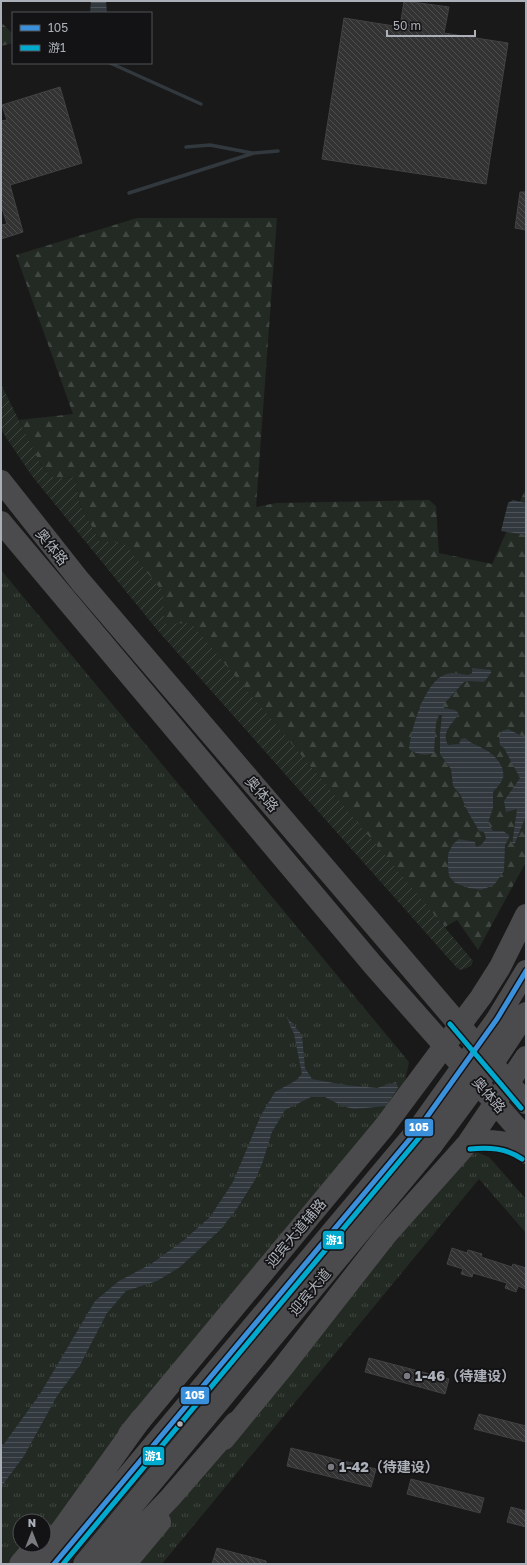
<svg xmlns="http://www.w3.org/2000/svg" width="527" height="1565" viewBox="0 0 527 1565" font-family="'Golos Text','Noto Sans SC',sans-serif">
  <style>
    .grass { fill: url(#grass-tufts) }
    .forest { fill: url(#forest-firs) }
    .garden { fill: url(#garden-furrows) }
    .water { fill: url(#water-rules) }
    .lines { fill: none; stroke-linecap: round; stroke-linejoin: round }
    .stream { stroke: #31383e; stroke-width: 3.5 }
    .building { fill: url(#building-back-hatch); stroke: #424245 }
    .major { stroke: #4b4b4d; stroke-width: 22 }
    .highway { stroke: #4b4b4e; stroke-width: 22 }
    .highway-bridge { stroke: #4b4b4e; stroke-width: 22 }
    .bus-1-casing { stroke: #131315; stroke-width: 8 }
    .bus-2-casing { stroke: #131315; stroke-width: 8 }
    .bus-1 { stroke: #3a90db; stroke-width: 5 }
    .bus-2 { stroke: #00a9ce; stroke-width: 5 }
    .poi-dot { fill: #797b80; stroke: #131315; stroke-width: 1.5 }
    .bus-dot { fill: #acb0b8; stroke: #131315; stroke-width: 1.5 }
    .labels { text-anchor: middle; stroke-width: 3.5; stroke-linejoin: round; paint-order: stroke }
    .street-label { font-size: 14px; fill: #acb0b8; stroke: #131315 }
    .poi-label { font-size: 14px; font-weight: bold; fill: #acb0b8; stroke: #131315; text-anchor: start }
    .line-badge { stroke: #131315; stroke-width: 1.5 }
    .badge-label { font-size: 11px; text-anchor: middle; font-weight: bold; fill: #fff }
  </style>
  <defs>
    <pattern id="grass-tufts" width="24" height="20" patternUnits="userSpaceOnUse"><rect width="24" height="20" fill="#232923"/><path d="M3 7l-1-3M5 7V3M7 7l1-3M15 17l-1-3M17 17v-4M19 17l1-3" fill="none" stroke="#404641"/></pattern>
    <pattern id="forest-firs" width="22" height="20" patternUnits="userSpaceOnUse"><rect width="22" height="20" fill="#232923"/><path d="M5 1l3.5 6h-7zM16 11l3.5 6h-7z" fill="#404641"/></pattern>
    <pattern id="garden-furrows" width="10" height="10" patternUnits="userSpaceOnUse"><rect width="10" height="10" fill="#232923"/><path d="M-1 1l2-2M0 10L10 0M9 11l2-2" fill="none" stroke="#404641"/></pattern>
    <pattern id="water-rules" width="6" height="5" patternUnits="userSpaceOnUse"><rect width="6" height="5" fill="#31383e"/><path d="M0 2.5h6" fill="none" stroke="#4c5258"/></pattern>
    <pattern id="building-back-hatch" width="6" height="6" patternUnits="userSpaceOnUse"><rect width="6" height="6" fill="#333334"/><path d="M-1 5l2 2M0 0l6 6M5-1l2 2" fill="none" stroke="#4e4e4f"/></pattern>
  </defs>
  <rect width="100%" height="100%" fill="#191919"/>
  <path class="grass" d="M1 570 409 1062 397 1120 44 1542V1521H20V1545H41L25 1564H1Z
    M476 1152 489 1157 526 1199V1233L479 1179 162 1564H117L464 1160Z"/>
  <path class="forest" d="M1 22 13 34V43L1 46Z
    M137 218H277L256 507 276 503 429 500 436 506 439 553 492 564 526 488V862L478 950 457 920 445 927 164 624 100 542 80 505 75 477C70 477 61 480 56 479 41 475 26 433 19 420L73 414 16 255Z"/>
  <path class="garden" d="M1 384 41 465C53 481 57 479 75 477L80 505 100 542H123L163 592 164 624 191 623 473 961 471 966 461 970 457 968 159 632 32 476 1 430Z"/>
  <path class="water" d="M91 1H106L107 13H90Z
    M513 500 526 503V535L501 531 508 503Z
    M472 668 491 670V673L484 682 468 681 464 682 443 705 444 708 455 710 459 714C452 724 441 732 448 745L459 744 461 739 465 738C473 745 476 744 484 749 495 754 509 770 501 782 499 786 495 789 493 792V808L488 823 493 831H503L509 835V838L505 845 504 871 494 885 481 890 469 888 455 883 449 876 448 867V854L453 844 459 839 475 842 476 847 481 845 486 839 484 832 479 831 467 810 460 794 453 786 451 769 440 754V733L442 715H439L436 723 434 753C425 756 417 755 409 749 411 730 424 683 444 675 453 671 459 674 468 675L472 673Z
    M508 729 526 738V816L515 843 512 845 517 809 506 812 504 801 520 778 504 748 500 745 499 738 502 731Z
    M286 1016 302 1035 305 1068 312 1079 345 1085 377 1088 396 1082 398 1088 386 1106 354 1109 342 1106 325 1097H311L285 1110 272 1132 262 1164 255 1180 236 1210 220 1230 180 1267 157 1281 126 1291 107 1313 80 1365 57 1396 24 1456 1 1487V1448L40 1394 95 1301 119 1281 151 1264 184 1240 210 1217 233 1182 261 1115 275 1092 295 1081 302 1074 294 1034Z"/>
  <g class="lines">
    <path class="stream" d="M110 63 201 104
      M186 147 210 145 252 153
      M129 193 254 153 278 151"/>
  </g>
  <path class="building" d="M404 1 449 7 444 33 508 43 486 184 322 159 344 18 400 27Z
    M60 87 82 163 10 185 23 232 1 239V225L7 224 1 205V121L7 120 2 105Z
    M520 192H526V230L515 228Z
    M452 1248 467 1253 468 1250 482 1254 481 1257 512 1267 513 1264 526 1268V1289L518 1286 516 1292 505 1288 507 1283 473 1273 472 1277 461 1274 463 1269 447 1264Z
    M369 1358 449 1379 445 1394 365 1372Z
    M479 1414 526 1426V1442L474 1429Z
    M291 1448 376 1469 371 1487 287 1466Z
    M411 1479 484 1498 480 1513 407 1494Z
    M511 1507 526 1511V1527L507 1522Z
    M217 1548 266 1561V1564H212Z"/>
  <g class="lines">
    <path class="major" d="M1 481 80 581 526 1103
      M1 522 373 965 526 1138
      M469 1142C489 1140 510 1140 526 1153
      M129 1434 384 1127 481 997 500 967 526 915
      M224 1439 283 1367 386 1235 468 1143 526 1057
      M20 1564 36 1545
      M125 1564 160 1522"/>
    <path class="highway" d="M37 1564 141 1419
      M54 1564 419 1128
      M84 1564 432 1145
      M107 1564 170 1498 235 1423"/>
    <path class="highway-bridge" d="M419 1128 497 1019 526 971
      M432 1145 495 1060 526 1013"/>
    <defs>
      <path id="bus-1" d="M54 1564 419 1128 497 1019 526 971"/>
      <path id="bus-2" d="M450 1024 521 1108
        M470 1149C489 1147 506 1148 522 1159
        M63 1564 424 1132"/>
    </defs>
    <use href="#bus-1" class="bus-1-casing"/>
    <use href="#bus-2" class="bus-2-casing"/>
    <use href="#bus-1" class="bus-1"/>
    <use href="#bus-2" class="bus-2"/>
  </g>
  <g class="poi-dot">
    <circle cx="407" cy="1376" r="4"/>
    <circle cx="331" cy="1467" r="4"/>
  </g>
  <circle class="bus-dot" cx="180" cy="1424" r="3.5"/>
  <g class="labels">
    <g class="street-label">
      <text transform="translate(52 547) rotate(51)" y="5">奥体路</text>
      <text transform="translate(262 794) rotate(49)" y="5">奥体路</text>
      <text transform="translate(489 1095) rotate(49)" y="5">奥体路</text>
      <text transform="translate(296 1233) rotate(-50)" y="5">迎宾大道辅路</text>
      <text transform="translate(310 1292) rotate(-50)" y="5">迎宾大道</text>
    </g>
    <g class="poi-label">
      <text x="415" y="1381">1-46（待建设）</text>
      <text x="339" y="1472">1-42（待建设）</text>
    </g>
  </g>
  <g class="line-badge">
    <rect x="404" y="1118" width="30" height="19" rx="4" fill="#3a90db"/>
    <rect x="322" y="1230" width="23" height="20" rx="4" fill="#00a9ce"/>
    <rect x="180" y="1386" width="30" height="19" rx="4" fill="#3a90db"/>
    <rect x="142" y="1446" width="23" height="20" rx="4" fill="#00a9ce"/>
  </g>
  <g class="badge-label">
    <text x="419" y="1131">105</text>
    <text x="334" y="1244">游1</text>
    <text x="195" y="1399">105</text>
    <text x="153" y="1460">游1</text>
  </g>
  <rect width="527" height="1565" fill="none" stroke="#acb0b8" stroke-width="4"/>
  <rect x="12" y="12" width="140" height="52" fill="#131315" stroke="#505256"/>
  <rect x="20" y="25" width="20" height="6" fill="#3a90db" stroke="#505256"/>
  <text x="48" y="32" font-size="12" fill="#acb0b8">105</text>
  <rect x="20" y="45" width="20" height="6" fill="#00a9ce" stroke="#505256"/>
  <text x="48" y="52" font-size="12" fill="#acb0b8">游1</text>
  <g transform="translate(32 1533)"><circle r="19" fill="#131315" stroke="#505256"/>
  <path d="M0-3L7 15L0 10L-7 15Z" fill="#797b80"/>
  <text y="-6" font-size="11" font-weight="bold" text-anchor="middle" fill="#acb0b8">N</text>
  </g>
  <path d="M387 30v6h88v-6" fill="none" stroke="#acb0b8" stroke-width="2"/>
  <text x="393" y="30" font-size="12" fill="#acb0b8" stroke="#131315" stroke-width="3" paint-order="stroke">50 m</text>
</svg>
